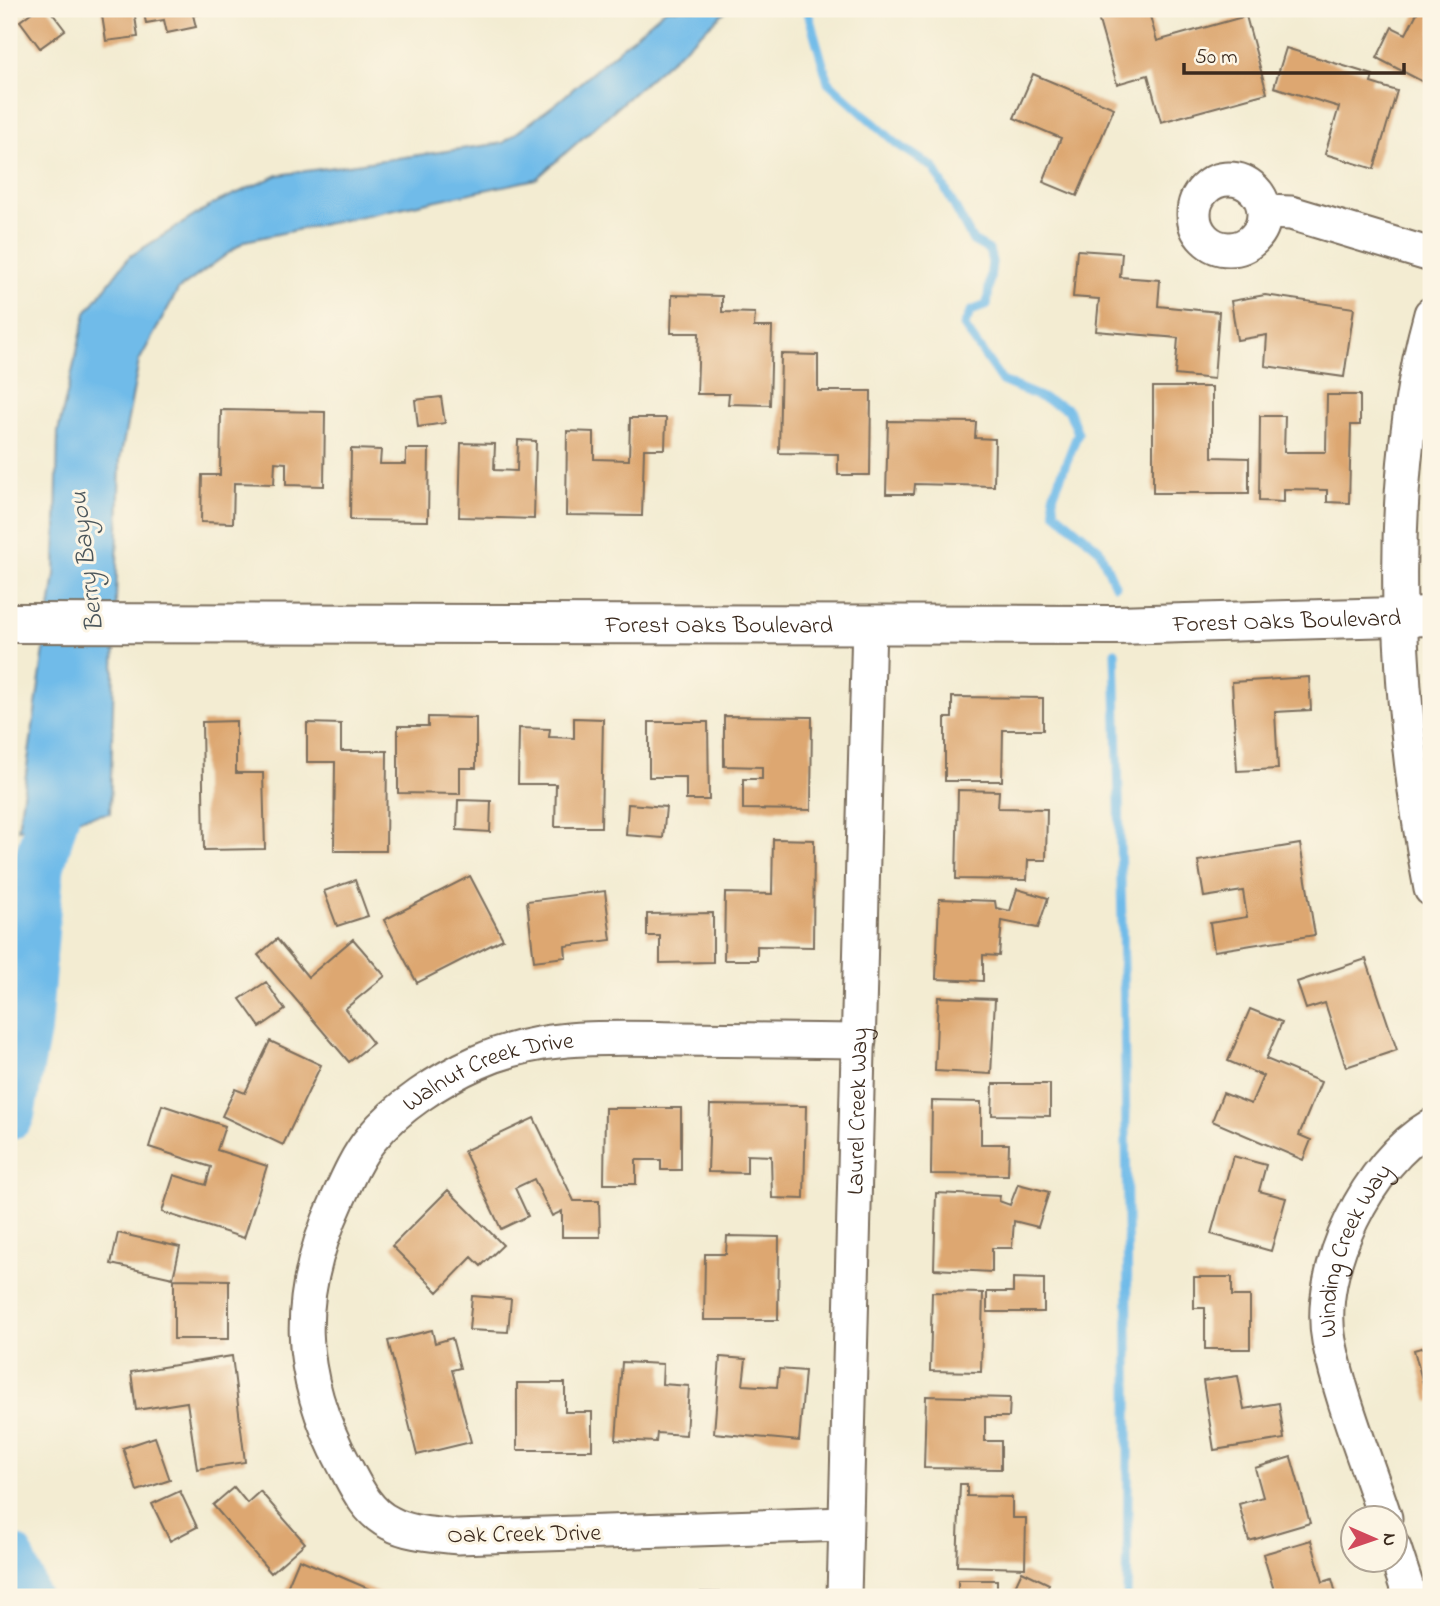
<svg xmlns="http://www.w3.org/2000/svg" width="1440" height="1606" viewBox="0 0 1440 1606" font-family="'Indie Flower',sans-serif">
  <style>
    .water { fill: #6fbbe9; stroke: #557284; stroke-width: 2 }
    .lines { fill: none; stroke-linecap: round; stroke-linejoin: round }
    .stream { stroke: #6fbbe9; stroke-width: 9 }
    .river { stroke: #6fbbe9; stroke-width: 52 }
    .building { fill: #dda771 }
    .minor-casing { stroke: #7b6e5d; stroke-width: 37 }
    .tertiary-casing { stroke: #7b6e5d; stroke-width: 42 }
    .minor { stroke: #fff; stroke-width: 33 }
    .tertiary { stroke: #fff; stroke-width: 38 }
    .labels { text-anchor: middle; stroke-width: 6; stroke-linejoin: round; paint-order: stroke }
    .street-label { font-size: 24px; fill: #3b2a1e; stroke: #fcf5e5 }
    .water-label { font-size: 26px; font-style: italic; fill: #4b565b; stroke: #fcf5e5 }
  </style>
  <rect width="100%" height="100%" fill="#fcf5e5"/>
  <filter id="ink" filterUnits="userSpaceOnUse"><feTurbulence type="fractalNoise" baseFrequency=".0143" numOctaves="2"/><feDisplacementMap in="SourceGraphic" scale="14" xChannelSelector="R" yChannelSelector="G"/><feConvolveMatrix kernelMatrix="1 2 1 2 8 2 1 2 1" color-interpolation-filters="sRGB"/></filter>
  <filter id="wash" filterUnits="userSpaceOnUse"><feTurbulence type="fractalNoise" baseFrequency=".00686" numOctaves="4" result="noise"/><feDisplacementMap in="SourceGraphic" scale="28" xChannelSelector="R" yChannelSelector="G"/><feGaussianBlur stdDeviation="1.57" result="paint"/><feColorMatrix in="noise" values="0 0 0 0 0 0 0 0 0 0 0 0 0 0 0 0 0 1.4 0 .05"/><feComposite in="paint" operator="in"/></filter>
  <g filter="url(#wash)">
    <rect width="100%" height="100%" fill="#f3ecd2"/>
    <path class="water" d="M666 9H728L536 179 245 241 178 290 139 361 120 460 110 813 18 829 55 575 58 432 86 313 129 257 215 203 278 175 503 143 559 101Z"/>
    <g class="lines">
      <path class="stream" d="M807 9 828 82 897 144 934 168 973 241 989 250 992 262 987 305 971 311 964 326 1002 381 1068 409 1078 433 1053 496 1055 512 1099 549 1115 585
        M1115 652C1124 967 1131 1282 1127 1597"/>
      <path class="river" d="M9 1114 25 1030 38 868 71 753
        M9 1559 24 1597"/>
    </g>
    <g id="blocks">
      <path class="building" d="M36 9H49L65 30 40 48 20 21Z
        M101 9H134L138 37 106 41Z
        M143 9H215V10L193 15 196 27 167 33 164 20 146 23Z
        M1115 9H1148L1157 41 1246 16 1267 93 1161 122 1148 75 1117 84 1097 14Z
        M1419 9H1431V86L1377 58 1392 27 1406 34Z
        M1286 48 1373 75 1371 83 1397 91 1374 169 1325 154 1339 107 1274 87Z
        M1033 74 1114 108 1077 196 1043 182 1061 138 1014 118Z
        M1077 250 1122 253 1120 277 1160 280 1158 306 1219 312 1214 379 1175 375 1178 338 1096 331 1099 299 1073 297Z
        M672 295 722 296V312L755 313 754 327H772L770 405 728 404 729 394H697L699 333H671Z
        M1265 295 1354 308 1344 377 1265 366 1267 335 1237 340 1231 301Z
        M781 354 818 355V391H871L870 475H838V454L779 453Z
        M1153 387H1212V457L1249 458V493H1153Z
        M1327 395H1360V425H1351L1349 503 1327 502V490L1284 489V502L1259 501 1260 416H1285L1284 452H1326Z
        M441 397 445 423 418 427 415 400Z
        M221 410 325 412 324 486 286 485V463L275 462 274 484 234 483 233 523 201 522 202 475H220Z
        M630 418H666L665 449H644L642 516 566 515 567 431 594 432V459L629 460Z
        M888 421 976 422 975 438 995 439 994 486 915 484 914 494H886Z
        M518 440 536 441 534 519 459 517 461 443 495 444 494 470 517 471Z
        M351 449 381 450 380 464H406V449H429L428 521 350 520Z
        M1309 677 1311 710 1275 712 1278 769 1237 771 1232 682Z
        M952 697 1043 698V730H1003L1002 781H945V718H952Z
        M724 716 812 717 811 810 743 809V779H762V767L724 766Z
        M428 717 476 718V768H460V794L398 793V726H428Z
        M574 718 603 719 601 827H555L556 784H518L519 728 550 729 549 737 574 738Z
        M236 721V773H263L265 849 204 850 202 722Z
        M649 722H708L709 800H686V777H649Z
        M307 723 341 724V751H387L386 851H334L335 762H307Z
        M958 790 999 791 998 808 1047 809 1046 860H1028L1027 880 956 879Z
        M458 800 491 801 490 832 457 830Z
        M628 804 666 807 663 838 626 835Z
        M773 839 814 840 813 947 757 946V960H724L725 893 772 894Z
        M1300 844 1315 935 1214 951 1210 923 1247 917 1243 891 1204 897 1198 861Z
        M470 876 503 939 417 983 384 920Z
        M355 880 368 916 337 926 324 891Z
        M1017 889 1048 898 1038 928 1002 921 999 956 983 955V981L936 979 939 899 995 901 996 908 1010 911Z
        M605 891 611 940 565 946 566 957 534 961 527 901Z
        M713 913V962L660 963V936H647V914Z
        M277 939 308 977 353 939 385 976 345 1009 373 1043 349 1062 258 955Z
        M1366 959 1397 1050 1346 1067 1325 1003 1306 1009 1297 982Z
        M266 982 285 1010 260 1027 240 999Z
        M938 997 995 999 991 1074 935 1071Z
        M1250 1009 1282 1022 1266 1059 1321 1082 1299 1135 1311 1140 1303 1160 1212 1121 1223 1093 1251 1104 1263 1076 1228 1061Z
        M270 1041 321 1065 283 1145 222 1116 235 1089 245 1093Z
        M993 1084H1050V1116L992 1115Z
        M932 1101 981 1102V1144H1009L1008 1175 931 1174Z
        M162 1105 225 1126 217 1150 267 1166 244 1238 162 1212 174 1175 206 1185 211 1167 149 1147Z
        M710 1105 806 1106 804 1199 772 1198 771 1156 747 1155V1173L708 1172Z
        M605 1108H681V1170H661V1160H636V1184H604Z
        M534 1118 574 1201H599L600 1237H562V1211L552 1216 534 1179 515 1188 528 1216 501 1229 464 1151Z
        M1233 1156 1266 1165 1259 1191 1286 1198 1271 1251 1211 1234Z
        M1018 1184 1049 1192 1038 1227 1014 1221 1012 1248H992V1272L934 1269 936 1193 1000 1196 999 1201 1010 1205Z
        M448 1190 503 1245 481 1266 472 1257 438 1292 392 1246Z
        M118 1233 180 1247 173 1278 111 1264Z
        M727 1236 779 1237 778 1320H704L705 1254H726Z
        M1194 1277H1232V1296H1250V1349H1205V1308H1194Z
        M1013 1278 1044 1279V1312H987V1292H1013Z
        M174 1279 229 1280V1339H174Z
        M932 1292 983 1293 981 1372 930 1371Z
        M472 1296 511 1299 508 1332 469 1330Z
        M432 1330 435 1343 452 1338 460 1368 452 1370 471 1442 417 1455 388 1341Z
        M1431 1345V1401L1428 1402 1414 1350Z
        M232 1356 245 1462 197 1469 187 1402 136 1410 131 1372Z
        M720 1357 746 1359 743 1385 777 1387 779 1369 805 1371 799 1441 714 1433Z
        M622 1362 663 1364 662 1384 689 1386 686 1435 657 1433 656 1442 616 1440Z
        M1238 1376 1244 1409 1279 1403 1284 1439 1214 1450 1203 1381Z
        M517 1383H565V1412H592V1450H517Z
        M926 1396 1010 1398 1009 1417H985V1441H1001V1469L924 1468Z
        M155 1437 170 1480 137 1491 123 1448Z
        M1291 1457 1310 1523 1249 1541 1239 1504 1263 1497 1255 1468Z
        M960 1484H967V1496L1012 1497V1518H1026L1025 1568 957 1566Z
        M234 1487 247 1503 260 1491 305 1543 271 1573 213 1505Z
        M180 1491 197 1527 170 1541 152 1504Z
        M1311 1540 1323 1582 1332 1579 1337 1597H1276L1263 1554Z
        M299 1559 388 1597H283Z
        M1022 1571 1049 1584 1043 1597H1010Z
        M958 1580H997V1597H958Z
        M701 1592 786 1594V1597H700Z"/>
    </g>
  </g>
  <g filter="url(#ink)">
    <use href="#blocks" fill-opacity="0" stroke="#7b6e5d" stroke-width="2"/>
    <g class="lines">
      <defs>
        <g id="minor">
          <circle cx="1229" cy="214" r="35"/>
          <path d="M1265 212 1291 213 1431 255"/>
          <path d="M1431 314C1382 490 1397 710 1431 889"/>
          <path id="s1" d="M1385 1518C1366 1460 1341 1401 1329 1341 1315 1269 1369 1162 1431 1126"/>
          <path id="s2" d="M845 1524 457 1537C435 1534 410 1534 390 1523 367 1512 356 1487 345 1466 295 1374 294 1294 338 1199 347 1179 357 1156 371 1139 397 1107 440 1079 478 1062 543 1033 610 1038 680 1039 740 1040 800 1040 859 1041"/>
          <path d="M1394 1548 1410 1597"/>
          <path id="s3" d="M844 1597 869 623"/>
        </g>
        <g id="tertiary">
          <path id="s4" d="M9 623 1117 625 1431 616"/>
        </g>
      </defs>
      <use href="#minor" class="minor-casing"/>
      <use href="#tertiary" class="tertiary-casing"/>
      <use href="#minor" class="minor"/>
      <use href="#tertiary" class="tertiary"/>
    </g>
  </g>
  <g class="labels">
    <g class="street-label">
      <text dy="8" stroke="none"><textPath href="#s4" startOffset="1278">Forest Oaks Boulevard</textPath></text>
      <text dy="8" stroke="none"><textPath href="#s4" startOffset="710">Forest Oaks Boulevard</textPath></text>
      <text dy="8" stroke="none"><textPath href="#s2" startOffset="1018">Walnut Creek Drive</textPath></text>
      <text dy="8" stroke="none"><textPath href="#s3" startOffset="486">Laurel Creek Way</textPath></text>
      <text dy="8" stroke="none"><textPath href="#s1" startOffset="282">Winding Creek Way</textPath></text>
      <text transform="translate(524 1533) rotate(-1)" y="8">Oak Creek Drive</text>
    </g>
    <g class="water-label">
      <text transform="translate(85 562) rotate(-97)" y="9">Berry Bayou</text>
    </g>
  </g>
  <rect width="1440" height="1606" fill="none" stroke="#fcf5e5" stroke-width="35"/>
  <g transform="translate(1374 1539) rotate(92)"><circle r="33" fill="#fcf5e5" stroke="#afa495" stroke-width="2"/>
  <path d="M0-5L12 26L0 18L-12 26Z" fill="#d1495b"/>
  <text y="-10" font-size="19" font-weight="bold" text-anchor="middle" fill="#3b2a1e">N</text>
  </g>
  <path d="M1184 63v10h220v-10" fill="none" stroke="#3b2a1e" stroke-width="3.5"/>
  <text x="1195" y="63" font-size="21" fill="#3b2a1e" stroke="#fcf5e5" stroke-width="5" paint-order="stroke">50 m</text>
</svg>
